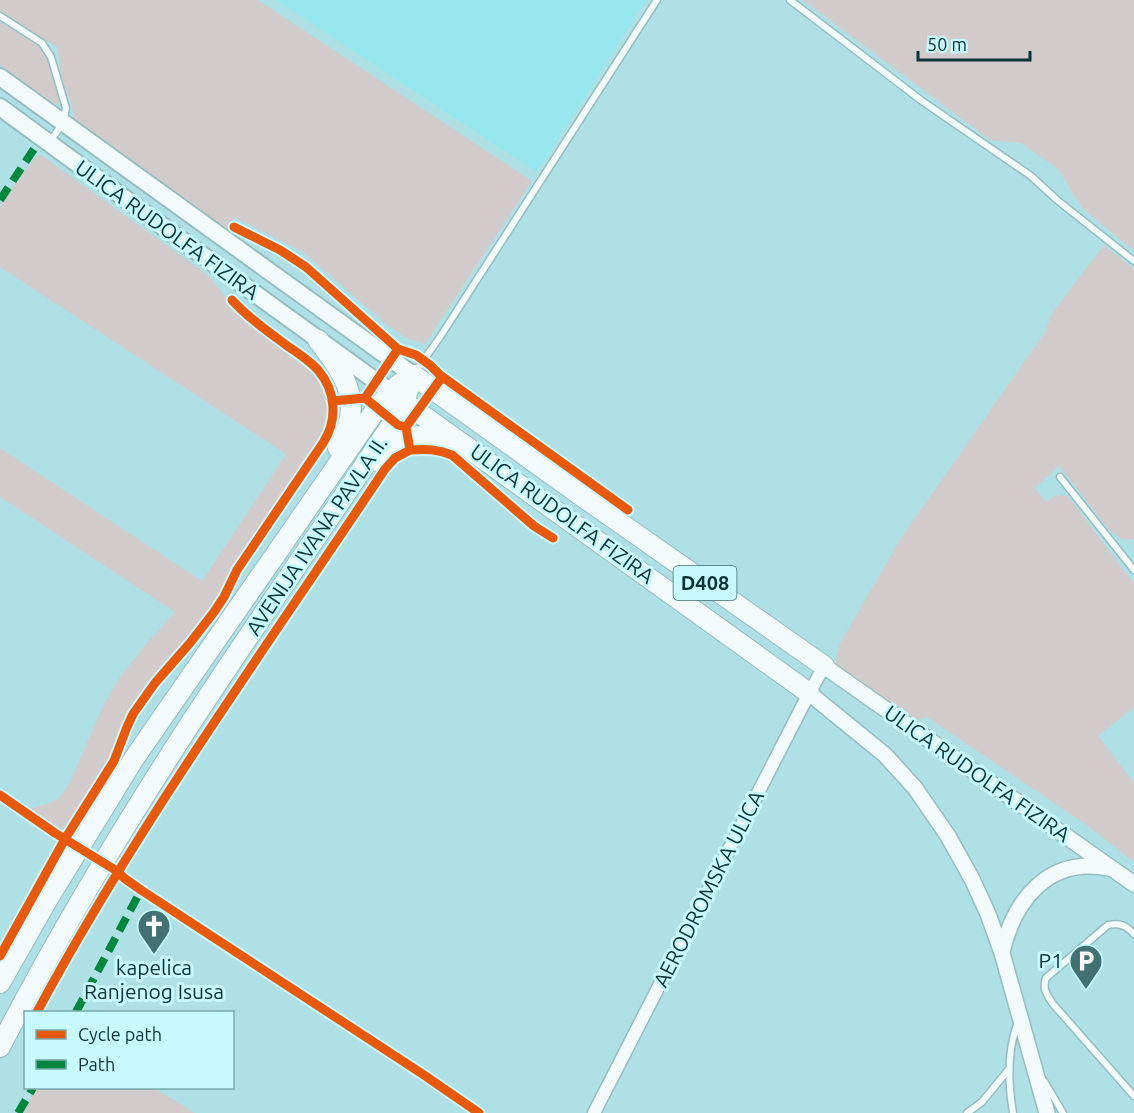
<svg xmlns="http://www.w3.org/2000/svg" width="1134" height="1113" viewBox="0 0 1134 1113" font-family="Ubuntu,sans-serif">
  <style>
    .built { fill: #97e7ee }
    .green { fill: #d1cbcc }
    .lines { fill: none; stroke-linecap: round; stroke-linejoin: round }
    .service-casing { stroke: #95bdc0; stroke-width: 9 }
    .minor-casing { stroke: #95bdc0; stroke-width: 15 }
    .tertiary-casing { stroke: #95bdc0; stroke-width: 18 }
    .secondary-casing { stroke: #95bdc0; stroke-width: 20 }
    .primary-casing { stroke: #95bdc0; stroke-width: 22 }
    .path { stroke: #bfced0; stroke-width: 3; stroke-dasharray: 3 4.5; stroke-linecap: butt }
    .service { stroke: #f3fafb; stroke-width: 6 }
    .minor { stroke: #f3fafb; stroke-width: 12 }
    .tertiary { stroke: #f3fafb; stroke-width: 15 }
    .secondary { stroke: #f3fafb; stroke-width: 16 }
    .primary { stroke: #f3fafb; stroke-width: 20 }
    .quiet { stroke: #00873e; stroke-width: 8; stroke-dasharray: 15 8; stroke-linecap: butt }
    .cycleway-casing { stroke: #c6fafe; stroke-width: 13 }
    .cycleway { stroke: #e8590c; stroke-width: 9 }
    .labels { text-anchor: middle; stroke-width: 6; stroke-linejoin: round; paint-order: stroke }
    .shield { fill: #c6fafe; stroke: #426f72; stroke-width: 1.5 }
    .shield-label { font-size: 20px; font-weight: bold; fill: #0a3336 }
    .street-label { font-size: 21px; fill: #0a3336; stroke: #c6fafe }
    .poi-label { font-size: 21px; fill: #0a3336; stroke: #c6fafe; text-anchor: end }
  </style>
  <rect width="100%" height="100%" fill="#aee0e5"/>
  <path class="built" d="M276 0H646L537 172Z"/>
  <path class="green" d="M0 0H258L532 181 425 344 408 339 386 324 303 252 236 218 226 230 74 120 72 106 62 80 57 47 0 13Z
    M803 0H1134V251L1083 209 1058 169 1021 143 990 140Z
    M0 22 36 44 47 56 59 98V101L57 104 51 103 0 65Z
    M41 155 208 275 232 305 250 323 311 368 319 378 325 388 328 400 327 423 321 439 236 564 219 597 211 609 199 626 152 680 138 700 126 719 114 752 65 832 29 809 47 804 59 798 68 786 105 702 120 677 147 643 175 612 0 497V448L202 581 286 454 0 267V205L36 156Z
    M1104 245 1134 269V539L1123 540 1110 531 1059 466 1035 488 1046 502 1057 495 1068 496 1134 584V707L1098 736 1134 783V862L1088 826 927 717 914 721 837 668 836 660 840 643 901 538 1045 332 1052 313Z
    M37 1088H154L195 1113H22Z"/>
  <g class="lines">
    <defs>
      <path id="service" d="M790 0 922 101 1031 176 1057 200 1134 261
        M0 16 42 43 51 57 66 108 63 123 49 143
        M415 372 440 337 657 0
        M1060 477 1134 570
        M124 878 424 1075 479 1113
        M1134 934C1126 925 1120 923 1108 925L1046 978C1042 989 1047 995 1053 1004L1134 1096
        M1044 1081 1063 1113
        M967 1113 982 1102 1009 1069
        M1013 1113C1008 1083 1007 1050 1018 1022"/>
      <path id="minor" d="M594 1113 802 707 824 666"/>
      <path id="tertiary" d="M824 666 1134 884
        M809 693 885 755 915 788 948 836 972 879 988 914 1002 953 1047 1113
        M1002 952C1014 900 1049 856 1108 868"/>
      <path id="secondary" d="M0 77 413 375
        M0 107 217 266 402 400"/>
      <path id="primary" d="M318 340C346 376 365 404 338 448
        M413 375 586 499 824 666
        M404 402 809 693
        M377 461C398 434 421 433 452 438
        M0 983 46 902 133 760 377 408 398 385 413 375
        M0 1047C59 933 126 822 196 715 261 616 329 520 394 421L404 402 413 375"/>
    </defs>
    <use href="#service" class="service-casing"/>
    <use href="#minor" class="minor-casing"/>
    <use href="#tertiary" class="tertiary-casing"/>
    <use href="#secondary" class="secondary-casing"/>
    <use href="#primary" class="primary-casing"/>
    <path class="path" d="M0 795 65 839"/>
    <use href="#service" class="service"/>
    <use href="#minor" class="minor"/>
    <use href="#tertiary" class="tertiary"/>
    <use href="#secondary" class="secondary"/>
    <use href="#primary" class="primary"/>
    <path class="quiet" d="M0 200 36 146
      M76 1012 141 890
      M18 1113 33 1088"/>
    <defs>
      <path id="cycleway" d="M234 227 280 250 306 267 398 349 365 398
        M398 349 416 355 430 365 440 375 628 510
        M333 401 365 398 398 425 406 427
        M410 450C426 449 437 449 452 455L534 526 553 538
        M0 795 55 833 117 871 124 878 141 890 424 1075 479 1113
        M0 956 65 839 114 761 127 727 133 714 155 683 190 643 214 612 224 597 237 570 323 443C338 420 336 391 318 370 310 361 299 354 289 347 269 332 248 318 232 300
        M37 1012C139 823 266 648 385 469L395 458 410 450 406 427 442 377"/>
    </defs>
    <use href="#cycleway" class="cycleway-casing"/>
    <use href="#cycleway" class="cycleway"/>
  </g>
  <defs>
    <symbol id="church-pin" viewBox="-11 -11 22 30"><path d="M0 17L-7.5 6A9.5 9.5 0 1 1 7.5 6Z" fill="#437073" stroke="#c6fafe"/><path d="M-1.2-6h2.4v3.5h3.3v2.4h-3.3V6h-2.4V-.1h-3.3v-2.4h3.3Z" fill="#fff"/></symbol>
    <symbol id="parking-pin" viewBox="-11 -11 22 30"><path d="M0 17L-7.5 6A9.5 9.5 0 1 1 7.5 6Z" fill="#437073" stroke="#c6fafe"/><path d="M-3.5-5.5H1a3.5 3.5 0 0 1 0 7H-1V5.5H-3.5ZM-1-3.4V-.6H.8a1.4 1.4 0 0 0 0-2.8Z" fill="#fff"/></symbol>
  </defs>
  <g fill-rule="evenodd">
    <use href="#church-pin" x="135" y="907" width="38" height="52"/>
    <use href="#parking-pin" x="1067" y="942" width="38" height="52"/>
  </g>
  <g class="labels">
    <rect class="shield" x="673.5" y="566" width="63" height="34" rx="4.5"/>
    <g class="shield-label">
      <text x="705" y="590">D408</text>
    </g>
    <g class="street-label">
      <text transform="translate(167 230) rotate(36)" y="7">ULICA RUDOLFA FIZIRA</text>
      <text transform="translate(562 514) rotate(36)" y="7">ULICA RUDOLFA FIZIRA</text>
      <text transform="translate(317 536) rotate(-56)" y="7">AVENIJA IVANA PAVLA II.</text>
      <text transform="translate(977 774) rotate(35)" y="7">ULICA RUDOLFA FIZIRA</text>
      <text transform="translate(709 889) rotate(-63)" y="7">AERODROMSKA ULICA</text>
    </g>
    <g class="poi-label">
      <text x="1063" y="968">P1</text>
      <text x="154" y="975" text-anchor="middle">kapelica<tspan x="154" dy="24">Ranjenog Isusa</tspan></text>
    </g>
  </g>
  <rect x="24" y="1011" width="210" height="78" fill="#c6fafe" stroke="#7baaae" stroke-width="1.5"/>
  <rect x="36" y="1030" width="30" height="9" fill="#e8590c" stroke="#7baaae" stroke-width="1.5"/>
  <text x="78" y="1041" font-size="18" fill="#0a3336">Cycle path</text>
  <rect x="36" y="1060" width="30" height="9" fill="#00873e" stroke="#7baaae" stroke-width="1.5"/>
  <text x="78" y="1071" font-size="18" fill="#0a3336">Path</text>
  <path d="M918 51v9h112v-9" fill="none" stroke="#0a3336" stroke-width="3"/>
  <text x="927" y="51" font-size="18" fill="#0a3336" stroke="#c6fafe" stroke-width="4.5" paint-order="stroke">50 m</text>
</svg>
